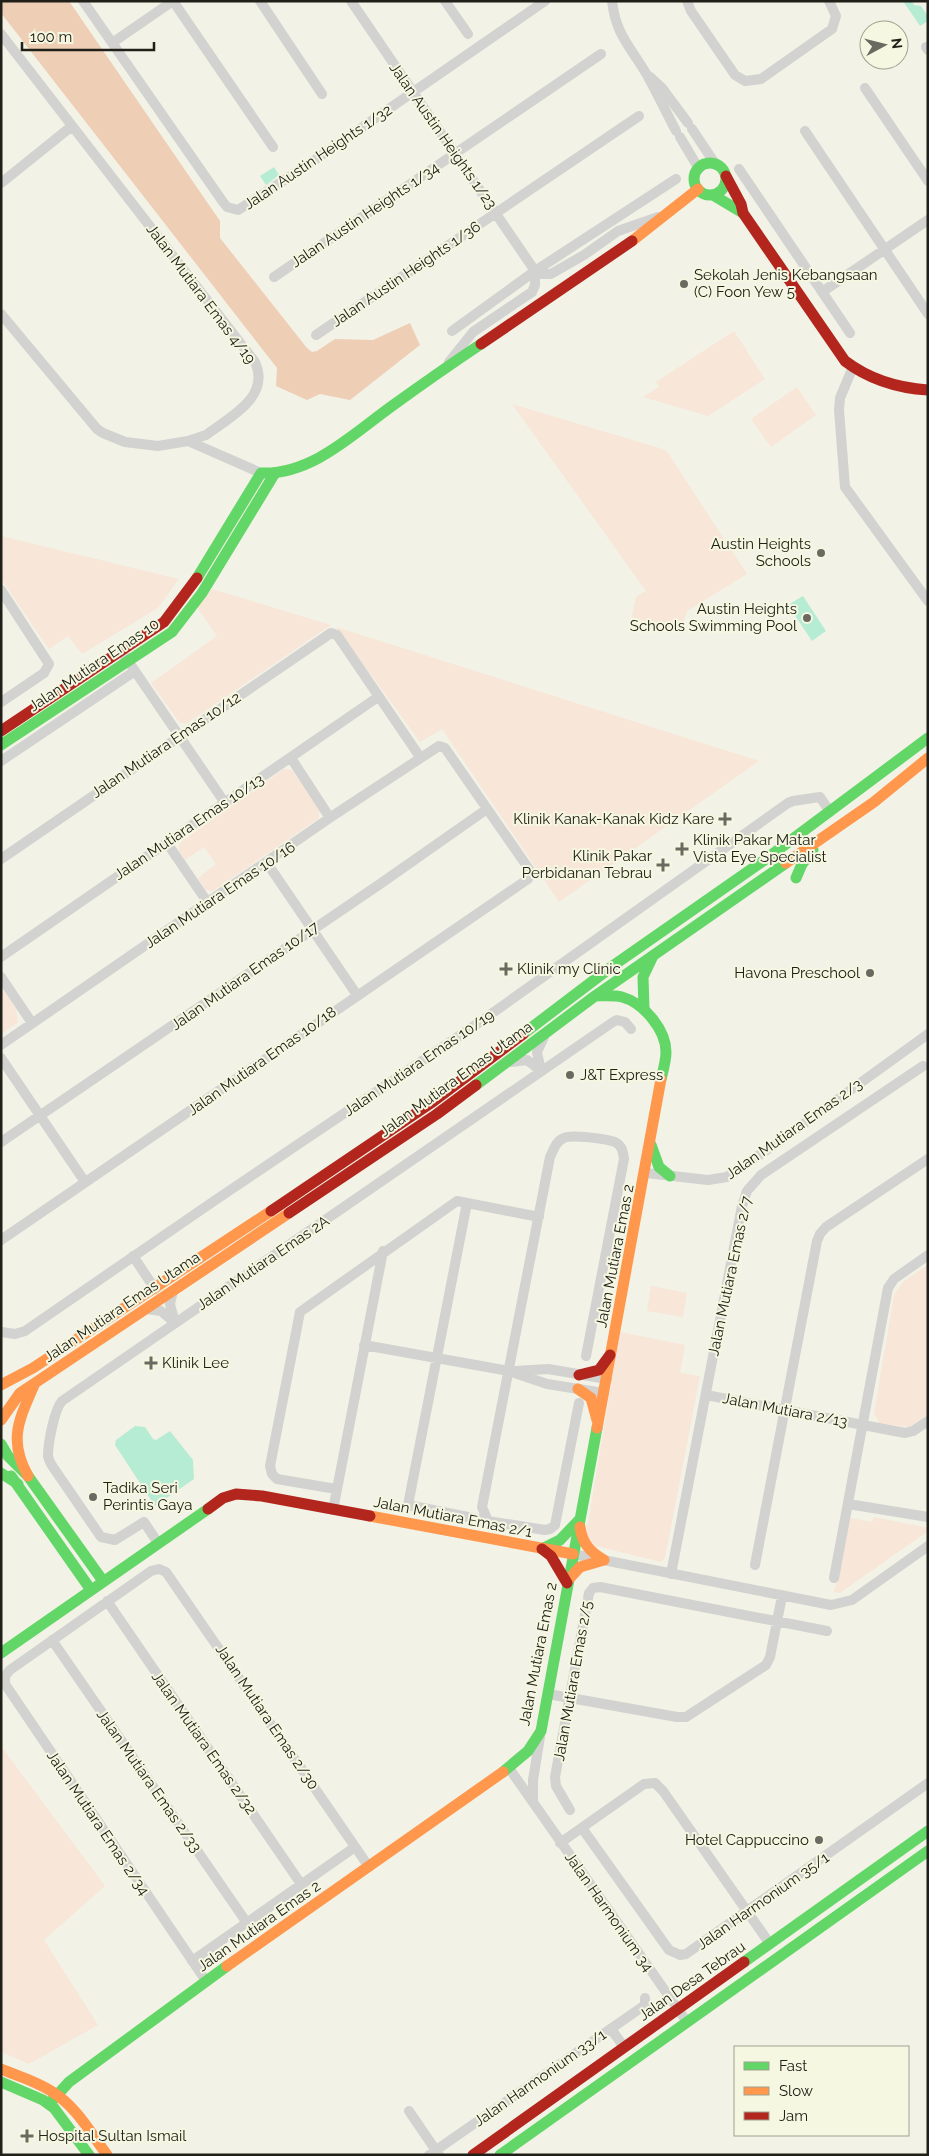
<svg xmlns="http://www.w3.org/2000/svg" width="929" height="2156" viewBox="0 0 929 2156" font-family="Raleway,sans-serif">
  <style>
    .green { fill: #f8e6d8 }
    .forest { fill: #efceb6 }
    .water { fill: #b7ecd4 }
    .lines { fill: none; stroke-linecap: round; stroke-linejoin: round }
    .street { stroke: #d2d2d0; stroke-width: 10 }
    .fast { stroke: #63d668; stroke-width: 11 }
    .slow { stroke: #ff974d; stroke-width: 11 }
    .jam { stroke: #b3261e; stroke-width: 11 }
    .poi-dot { fill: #6a6a60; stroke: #f6f7e1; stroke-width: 2 }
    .labels { text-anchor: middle; stroke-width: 4; stroke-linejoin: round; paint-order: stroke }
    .street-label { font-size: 15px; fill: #202018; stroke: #f6f7e1 }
    .poi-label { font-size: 15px; fill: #202018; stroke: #f6f7e1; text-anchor: start }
  </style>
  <rect width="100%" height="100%" fill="#f2f2e6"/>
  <path class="green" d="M734 331 765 379 708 416 643 397 659 387 656 382Z
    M797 387 816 415 771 447 751 419Z
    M512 404 666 450 747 574 687 611 681 632 632 617 636 597 646 591Z
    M1 536 179 579 158 608 82 654 68 636 49 649 1 579Z
    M212 589 331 625 186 724 179 722 151 683 217 636 196 606Z
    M336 627 759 761 559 902 442 729 420 742Z
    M284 769 292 770 319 809V818L213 891 206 890 198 878 216 864 204 847 185 860C181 853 176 849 181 842Z
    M1 988C9 999 20 1010 17 1023L1 1034Z
    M928 1265V1414L909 1427 879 1423 874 1413 894 1295 904 1281Z
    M651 1286 687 1293 683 1317 647 1311Z
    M620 1332 685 1345 680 1373 700 1376 665 1558 661 1562 592 1545 586 1535Z
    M874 1517 928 1528V1531L840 1593 834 1592 850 1518 872 1522Z
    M1 1746 105 1886 44 1940 98 2025 29 2064 1 2052Z"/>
  <path class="forest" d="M1 1H69L220 221V238L307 348 312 352 317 351 335 339 373 340 410 323 420 345 350 400 320 394 307 400 276 386 277 368 1 13Z"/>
  <path class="water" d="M903 1H912L914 5 921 6 928 16V21L920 26Z
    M274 167 279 175 266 185 260 176Z
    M803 596 826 631 812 641 788 605Z
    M135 1426 145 1427 153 1439 156 1440 170 1431 193 1460 194 1479 155 1506 115 1445 116 1440Z"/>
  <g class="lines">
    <path class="street" d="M83 1 223 202 227 207 238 210 309 164 545 1
      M173 1 273 147
      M260 1 322 94
      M351 1 535 271
      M445 1 468 34
      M612 1C616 36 631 47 647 75 657 93 666 112 676 131
      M687 1 691 11 735 75 745 81 761 79 832 29 836 16 829 1
      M1 34 255 362C271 397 230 417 206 435L188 441 158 446 125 442 103 433 97 429 1 314
      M112 43 173 1
      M926 47 928 50
      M650 77 662 88 688 123
      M865 88 928 181
      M692 129 716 165
      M805 131 928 314
      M680 137 699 169
      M739 169 850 333
      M1 183 72 126
      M535 271 543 274H551L584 255 618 231 658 217
      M274 277 601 54
      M822 292 928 220
      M452 331 535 271 676 179
      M316 335 639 116
      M449 362 473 332 532 292 535 285V271
      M853 367 840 398 839 410 845 487 928 601
      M188 441 261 473
      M1 590 49 664 44 673 1 702
      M124 655 225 803
      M291 758 330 818
      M1 761 135 671
      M167 843 208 903
      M1 859 331 633 337 635 420 757
      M267 863 357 995
      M1 957 378 697
      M1 977 32 1023
      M1 1045 334 815 439 746 445 748 531 872 528 879 515 888 1 1240
      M1 1058 85 1182
      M511 1062 527 1060 540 1070
      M541 1071 537 1052 544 1037
      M1 1142 380 884 487 809
      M646 1173 708 1180 727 1177 780 1141 928 1034
      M467 1203 408 1505 488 1521
      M133 1256 155 1289
      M173 1291 170 1304 175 1323
      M147 1309 161 1311 174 1322
      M1 1332 15 1334 25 1331 214 1201 477 1024 788 803 793 801 820 797 830 812
      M364 1345 509 1371 547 1384 604 1393
      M515 1371 548 1369 607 1379
      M706 1395 905 1433 913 1431 928 1421
      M579 1403 555 1525 550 1529 545 1530 488 1521 482 1507 550 1157C554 1149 556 1141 564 1138 571 1134 607 1139 615 1142 622 1145 623 1152 624 1159L586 1356
      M336 1489 277 1479 272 1474 270 1466 300 1312 457 1201 539 1217
      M848 1504 928 1517
      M333 1510 383 1251
      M158 1543 144 1522 115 1540 101 1537 55 1470C52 1466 49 1461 48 1456 48 1444 54 1410 62 1401L613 1022 617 1020 625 1022 631 1029
      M573 1554 831 1605 852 1600 928 1546
      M755 1565 817 1241 820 1234 826 1227 928 1159
      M671 1574 742 1206 747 1191 761 1175 923 1066
      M834 1578 888 1288 894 1279 928 1255
      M107 1601 301 1884
      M52 1640 247 1923
      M548 1694 677 1717H686L766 1665 770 1657 782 1596
      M509 1768 687 2022
      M533 1800V1780L540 1737
      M570 1810 556 1786 555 1777 589 1593 593 1588 600 1587 827 1631
      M582 1828 669 1950 680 1955 686 1954 928 1783
      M560 1843 644 1784 655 1783 663 1791 770 1944
      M192 1961 355 1847
      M206 1981 5 1684V1676L10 1670 151 1571 159 1569 166 1572 369 1867
      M611 2029 624 2047
      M409 2111 439 2155
      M429 2155 645 2005V1998"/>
    <path class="fast" d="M694 179a16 16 0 1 1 32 0a16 16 0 1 1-32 0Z
      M713 195 743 213
      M197 578 261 473C312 475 353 434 392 406 421 385 451 364 481 344
      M1 745 172 632 202 593 275 473
      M796 878 802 864 813 850
      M595 996C604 996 614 995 622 997 644 1003 666 1030 666 1052 666 1061 663 1071 661 1079
      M644 1009 643 977 653 956
      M523 1034 614 965 763 861 928 738
      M476 1085 595 996 786 863
      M651 1145 659 1167 670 1176
      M1 1444 8 1456 28 1476 103 1581
      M1 1473 18 1484
      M11 1476 91 1590
      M542 1549 560 1540 580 1519
      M1 1653 208 1509
      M503 1772 528 1751 541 1731 597 1428
      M744 1962 928 1831
      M1 2082 43 2100 54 2108 89 2155
      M49 2104 69 2082 227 1966
      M500 2155 928 1851"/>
    <path class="slow" d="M632 241 698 189
      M786 863 874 802 928 758
      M1 1385 33 1368 271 1211
      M578 1389 591 1398 597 1420
      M1 1420 20 1393 289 1213
      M597 1428 661 1079
      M28 1476C8 1440 19 1420 34 1385
      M370 1516 573 1554
      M580 1527C582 1543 590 1552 604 1560
      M568 1580 580 1567 604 1560
      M227 1966 503 1772
      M1 2069C18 2076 36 2081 51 2091 76 2106 90 2132 107 2155"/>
    <path class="jam" d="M726 176 741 204 743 213 845 361C870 380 897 388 928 390
      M481 344 632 241
      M1 731 164 622 197 578
      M271 1211 431 1103 523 1034
      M289 1213 437 1114 476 1085
      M579 1375 599 1370 610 1355
      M208 1509 223 1498 236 1494 262 1496 370 1516
      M542 1549 551 1556 567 1583
      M473 2155 744 1962"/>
  </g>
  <g class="poi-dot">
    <circle cx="684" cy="284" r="5"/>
    <circle cx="821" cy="553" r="5"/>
    <circle cx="807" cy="618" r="5"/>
    <path d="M722.5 811.5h5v5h5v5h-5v5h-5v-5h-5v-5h5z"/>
    <path d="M679.5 841.5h5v5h5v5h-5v5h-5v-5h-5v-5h5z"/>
    <path d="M660.5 857.5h5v5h5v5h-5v5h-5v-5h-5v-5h5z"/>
    <path d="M503.5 961.5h5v5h5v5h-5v5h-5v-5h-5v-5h5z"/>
    <circle cx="870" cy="973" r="5"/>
    <circle cx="570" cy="1075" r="5"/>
    <path d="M148.5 1355.5h5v5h5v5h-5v5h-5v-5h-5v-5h5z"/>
    <circle cx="93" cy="1497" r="5"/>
    <circle cx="819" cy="1840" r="5"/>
    <path d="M24.5 2128.5h5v5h5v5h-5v5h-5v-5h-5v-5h5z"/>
  </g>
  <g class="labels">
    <g class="street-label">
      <text transform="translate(443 136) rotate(55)" y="5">Jalan Austin Heights 1/23</text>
      <text transform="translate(318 157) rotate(-34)" y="5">Jalan Austin Heights 1/32</text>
      <text transform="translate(365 215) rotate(-34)" y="5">Jalan Austin Heights 1/34</text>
      <text transform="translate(406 274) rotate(-34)" y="5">Jalan Austin Heights 1/36</text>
      <text transform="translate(201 294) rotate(53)" y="5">Jalan Mutiara Emas 4/19</text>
      <text transform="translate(94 665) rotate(-34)" y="5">Jalan Mutiara Emas 10</text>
      <text transform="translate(166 745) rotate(-34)" y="5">Jalan Mutiara Emas 10/12</text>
      <text transform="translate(189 827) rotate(-34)" y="5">Jalan Mutiara Emas 10/13</text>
      <text transform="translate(220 895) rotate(-34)" y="5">Jalan Mutiara Emas 10/16</text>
      <text transform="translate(245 976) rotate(-35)" y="5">Jalan Mutiara Emas 10/17</text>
      <text transform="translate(262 1061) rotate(-35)" y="5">Jalan Mutiara Emas 10/18</text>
      <text transform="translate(419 1063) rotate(-34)" y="5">Jalan Mutiara Emas 10/19</text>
      <text transform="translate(456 1079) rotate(-36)" y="5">Jalan Mutiara Emas Utama</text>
      <text transform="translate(794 1129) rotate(-35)" y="5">Jalan Mutiara Emas 2/3</text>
      <text transform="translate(615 1256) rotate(-79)" y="5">Jalan Mutiara Emas 2</text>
      <text transform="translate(263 1263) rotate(-34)" y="5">Jalan Mutiara Emas 2A</text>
      <text transform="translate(730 1276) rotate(-78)" y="5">Jalan Mutiara Emas 2/7</text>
      <text transform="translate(122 1307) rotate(-34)" y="5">Jalan Mutiara Emas Utama</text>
      <text transform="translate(785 1410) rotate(11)" y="5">Jalan Mutiara 2/13</text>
      <text transform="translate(453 1517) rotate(11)" y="5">Jalan Mutiara Emas 2/1</text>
      <text transform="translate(538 1654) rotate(-79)" y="5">Jalan Mutiara Emas 2</text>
      <text transform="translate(573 1681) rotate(-80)" y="5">Jalan Mutiara Emas 2/5</text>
      <text transform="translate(267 1717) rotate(56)" y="5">Jalan Mutiara Emas 2/30</text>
      <text transform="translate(204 1743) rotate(55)" y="5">Jalan Mutiara Emas 2/32</text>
      <text transform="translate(149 1781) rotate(55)" y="5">Jalan Mutiara Emas 2/33</text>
      <text transform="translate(98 1823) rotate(56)" y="5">Jalan Mutiara Emas 2/34</text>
      <text transform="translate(763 1901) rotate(-35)" y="5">Jalan Harmonium 35/1</text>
      <text transform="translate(609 1912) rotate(55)" y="5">Jalan Harmonium 34</text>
      <text transform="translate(259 1926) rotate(-35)" y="5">Jalan Mutiara Emas 2</text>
      <text transform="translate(692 1981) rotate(-35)" y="5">Jalan Desa Tebrau</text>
      <text transform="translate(540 2078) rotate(-35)" y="5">Jalan Harmonium 33/1</text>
    </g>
    <g class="poi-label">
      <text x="694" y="280">Sekolah Jenis Kebangsaan<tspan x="694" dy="17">(C) Foon Yew 5</tspan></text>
      <text x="811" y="549" text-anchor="end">Austin Heights<tspan x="811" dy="17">Schools</tspan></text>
      <text x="797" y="614" text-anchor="end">Austin Heights<tspan x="797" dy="17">Schools Swimming Pool</tspan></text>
      <text x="714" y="824" text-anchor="end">Klinik Kanak-Kanak Kidz Kare</text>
      <text x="693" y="845">Klinik Pakar Matar<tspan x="693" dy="17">Vista Eye Specialist</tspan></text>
      <text x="652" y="861" text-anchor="end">Klinik Pakar<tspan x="652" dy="17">Perbidanan Tebrau</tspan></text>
      <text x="517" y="974">Klinik my Clinic</text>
      <text x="860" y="978" text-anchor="end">Havona Preschool</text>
      <text x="580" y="1080">J&amp;T Express</text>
      <text x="162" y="1368">Klinik Lee</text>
      <text x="103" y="1493">Tadika Seri<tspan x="103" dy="17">Perintis Gaya</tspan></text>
      <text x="809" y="1845" text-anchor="end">Hotel Cappuccino</text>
      <text x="38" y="2141">Hospital Sultan Ismail</text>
    </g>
  </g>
  <rect width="929" height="2156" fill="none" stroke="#202018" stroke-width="5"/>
  <rect x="734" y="2046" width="175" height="90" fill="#f6f7e1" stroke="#a0a191"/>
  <rect x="744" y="2062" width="25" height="8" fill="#63d668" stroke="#a0a191"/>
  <text x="779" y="2071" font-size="15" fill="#202018">Fast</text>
  <rect x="744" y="2087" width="25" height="8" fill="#ff974d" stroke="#a0a191"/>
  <text x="779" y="2096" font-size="15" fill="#202018">Slow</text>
  <rect x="744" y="2112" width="25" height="8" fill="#b3261e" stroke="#a0a191"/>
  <text x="779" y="2121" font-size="15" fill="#202018">Jam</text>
  <g transform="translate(884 45) rotate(83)"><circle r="24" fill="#f6f7e1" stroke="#a0a191"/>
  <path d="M0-4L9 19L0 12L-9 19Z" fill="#6a6a60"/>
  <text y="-8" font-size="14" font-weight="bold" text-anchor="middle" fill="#202018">N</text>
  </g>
  <path d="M22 42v8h132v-8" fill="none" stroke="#202018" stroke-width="2.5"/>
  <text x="30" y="42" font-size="15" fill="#202018" stroke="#f6f7e1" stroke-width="4" paint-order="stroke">100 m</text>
</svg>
